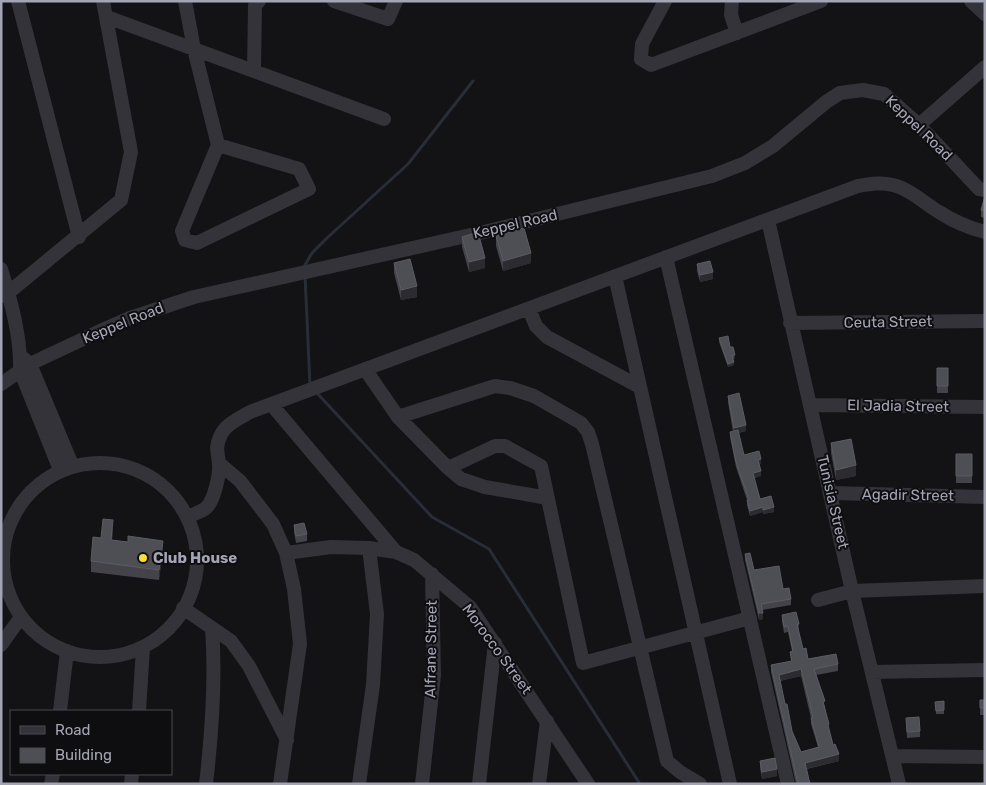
<svg xmlns="http://www.w3.org/2000/svg" width="986" height="785" viewBox="0 0 986 785" font-family="Rubik,sans-serif">
  <style>
    .lines { fill: none; stroke-linecap: round; stroke-linejoin: round }
    .stream { stroke: #282e38; stroke-width: 3 }
    .minor { stroke: #333339; stroke-width: 14 }
    .wall { fill: #434349; fill-rule: evenodd }
    .shaded-wall { fill: #2c2b2f }
    .building { fill: #4e4e55; stroke: #5b5c64; fill-rule: evenodd }
    .poi-dot { fill: #fcdf23; stroke: #0e0d0f; stroke-width: 2 }
    .labels { text-anchor: middle; stroke-width: 4; stroke-linejoin: round; paint-order: stroke }
    .street-label { font-size: 15px; fill: #a3a5b5; stroke: #0e0d0f }
    .poi-label { font-size: 15px; font-weight: bold; fill: #a3a5b5; stroke: #0e0d0f; text-anchor: start }
  </style>
  <rect width="100%" height="100%" fill="#131214"/>
  <g class="lines">
    <path class="stream" d="M305 269V265L312 253 327 238 408 164 473 81
      M305 275 310 386
      M316 392 432 517 489 549 640 784"/>
    <path class="minor" d="M18 1 79 237
      M185 1 194 49 218 145 182 231 185 240 197 243 309 189 299 169 218 145
      M334 1 388 19 396 1
      M665 1 642 44 641 59 651 65 821 1
      M732 1 731 15 737 33
      M971 1 985 14
      M107 17 384 119
      M254 70 255 5 259 1
      M919 125 985 67
      M768 220 852 591 899 784
      M666 257 788 784
      M1 269C11 301 21 337 20 370L60 470
      M615 276 730 784
      M1 296 8 293 121 200 131 152 103 1
      M529 309 536 326 547 337 640 387
      M790 323 985 321
      M23 358 30 364 72 465
      M365 369 398 417 448 468 461 479 485 487 548 498
      M1 384 30 364 98 332 130 318 194 297 484 232 712 176 745 163 773 146 826 102 840 93 863 90 884 94 919 125 979 189 985 190
      M271 404 396 552
      M811 405 985 407
      M398 417 495 386 510 388 534 396 581 423 588 432 592 444 667 761 680 772 700 784
      M3 560a97 97 0 1 1 194 0a97 97 0 1 1-194 0Z
      M219 463 240 481 273 524 286 553 294 589 300 644 280 784
      M448 468 495 446H505L541 466 583 663 750 618
      M831 493 985 497
      M188 517C193 514 201 512 206 508 214 501 220 474 219 464 218 453 215 447 220 437 224 425 240 418 250 412L858 186C870 184 881 182 893 185 910 189 924 203 939 212 953 221 969 228 985 232
      M286 553 331 547 369 548 396 552 414 560 470 607 588 784
      M818 600 852 591 985 586
      M183 608 231 641 249 666 287 740
      M1 645 21 617
      M872 672 985 670
      M60 711 67 651
      M139 711 143 648
      M892 756 985 757
      M51 784 53 774
      M131 784 132 774
      M206 784C212 732 216 680 212 628
      M359 784 373 685 377 614 369 548
      M422 784 434 675 432 574
      M479 784 495 643
      M539 784 547 721"/>
  </g>
  <path class="wall" d="M985 196V218L981 217V210Z
    M496 236 531 263 503 271 496 246Z
    M462 237 485 268 469 272 462 247Z
    M394 263 417 297 401 300 394 273Z
    M697 264 713 279 700 282 697 271Z
    M719 338 730 347 735 358 733 359 734 365 728 367 719 342Z
    M937 368H948V393H937Z
    M728 396 746 431 738 433 744 455 761 464H759L761 476 754 478 760 499 774 512 763 514V512L750 516 747 505V500L736 467 730 437V432H733L728 402Z
    M831 443 856 476 836 480 831 453Z
    M956 454H972V483H956Z
    M294 525 307 534V541L296 543 294 532Z
    M113 530 112 540 163 551 159 580 91 572V561L101 538Z
    M745 554 754 570 783 589 791 599V605L762 610 763 619 759 620 745 560Z
    M782 615 799 624 798 630 803 649 808 659 838 664V671L816 675 825 707 829 731 839 761 807 769 810 784H796L771 672V665L791 661 790 652 792 651 788 632 784 633 782 621ZM801 676 811 718V724L818 747 801 752 792 731 785 704 780 681Z
    M980 700H985V715H980Z
    M944 701V714H936L935 702Z
    M906 718 920 731V737L907 738Z
    M760 761 777 776 762 779 760 768Z"/>
  <path class="shaded-wall" d="M531 253V263L503 271V261Z
    M485 258V268L469 272V262Z
    M713 272V279L700 282V275Z
    M417 286V297L401 300V290Z
    M734 362V365L728 367V364Z
    M746 425V431L734 434V428Z
    M761 459V464H758V460Z
    M856 465V476L836 480V470Z
    M761 471V476L753 478V473Z
    M763 507V512L750 516V511Z
    M774 507V512L763 514V510Z
    M113 520V530L111 551V540Z
    M163 541V551L159 580V570Z
    M759 613H763V619L759 620Z
    M801 669V676L779 681V675Z
    M839 754V761L805 769V763Z
    M777 769V776L762 779V772Z"/>
  <path class="building" d="M985 196V211L981 210Z
    M524 228 531 253 503 261 496 236Z
    M478 232 485 258 469 262 462 237Z
    M410 259 417 286 401 290 394 263Z
    M710 261 713 272 700 275 697 264Z
    M728 336 730 347H733L735 355 732 356 734 362 728 364 719 338Z
    M937 368H948V386H937Z
    M739 393 746 425 734 428 728 396Z
    M738 430 744 455 759 451 761 459 758 460 761 471 753 473 760 499 771 496 774 507 763 510V507L750 511 747 500H749L736 462 730 432Z
    M851 439 856 465 836 470 831 443Z
    M956 454H972V476H956Z
    M103 519 113 520 111 540 128 542V536L163 541 159 570 91 561 93 537 101 538Z
    M304 523 307 534 296 536 294 525Z
    M750 553 754 570 779 566 783 589 789 588 791 599 761 604 763 613H759L745 554Z
    M796 612 799 624H797L803 649 806 648 808 659 836 654 838 664 814 669 825 701 823 702 829 724 828 725 833 745 835 744 839 754 805 763 810 784H798L771 665 792 661 790 652 793 651 788 626 784 627 782 615ZM801 669 813 717 811 718 819 747 801 752 792 731 787 704H785L779 675Z
    M980 700H985V708H980Z
    M944 701V710L936 711 935 702Z
    M919 717 920 731 907 732 906 718Z
    M775 758 777 769 762 772 760 761Z"/>
  <circle class="poi-dot" cx="143" cy="558" r="5"/>
  <g class="labels">
    <g class="street-label">
      <text transform="translate(919 128) rotate(44)" y="5">Keppel Road</text>
      <text transform="translate(515 224) rotate(-13)" y="5">Keppel Road</text>
      <text transform="translate(888 322) rotate(-1)" y="5">Ceuta Street</text>
      <text transform="translate(123 323) rotate(-22)" y="5">Keppel Road</text>
      <text transform="translate(898 406) rotate(1)" y="5">El Jadia Street</text>
      <text transform="translate(908 495) rotate(1)" y="5">Agadir Street</text>
      <text transform="translate(833 502) rotate(77)" y="5">Tunisia Street</text>
      <text transform="translate(431 649) rotate(-89)" y="5">Alfrane Street</text>
      <text transform="translate(497 649) rotate(54)" y="5">Morocco Street</text>
    </g>
    <g class="poi-label">
      <text x="153" y="563">Club House</text>
    </g>
  </g>
  <rect width="986" height="785" fill="none" stroke="#a3a5b5" stroke-width="5"/>
  <rect x="10" y="710" width="162" height="65" fill="#0e0d0f" stroke="#4a4a51"/>
  <rect x="20" y="726" width="25" height="8" fill="#333339" stroke="#4a4a51"/>
  <text x="55" y="735" font-size="15" fill="#a3a5b5">Road</text>
  <rect x="20" y="748" width="25" height="15" fill="#4e4e55" stroke="#4a4a51"/>
  <text x="55" y="760" font-size="15" fill="#a3a5b5">Building</text>
</svg>
